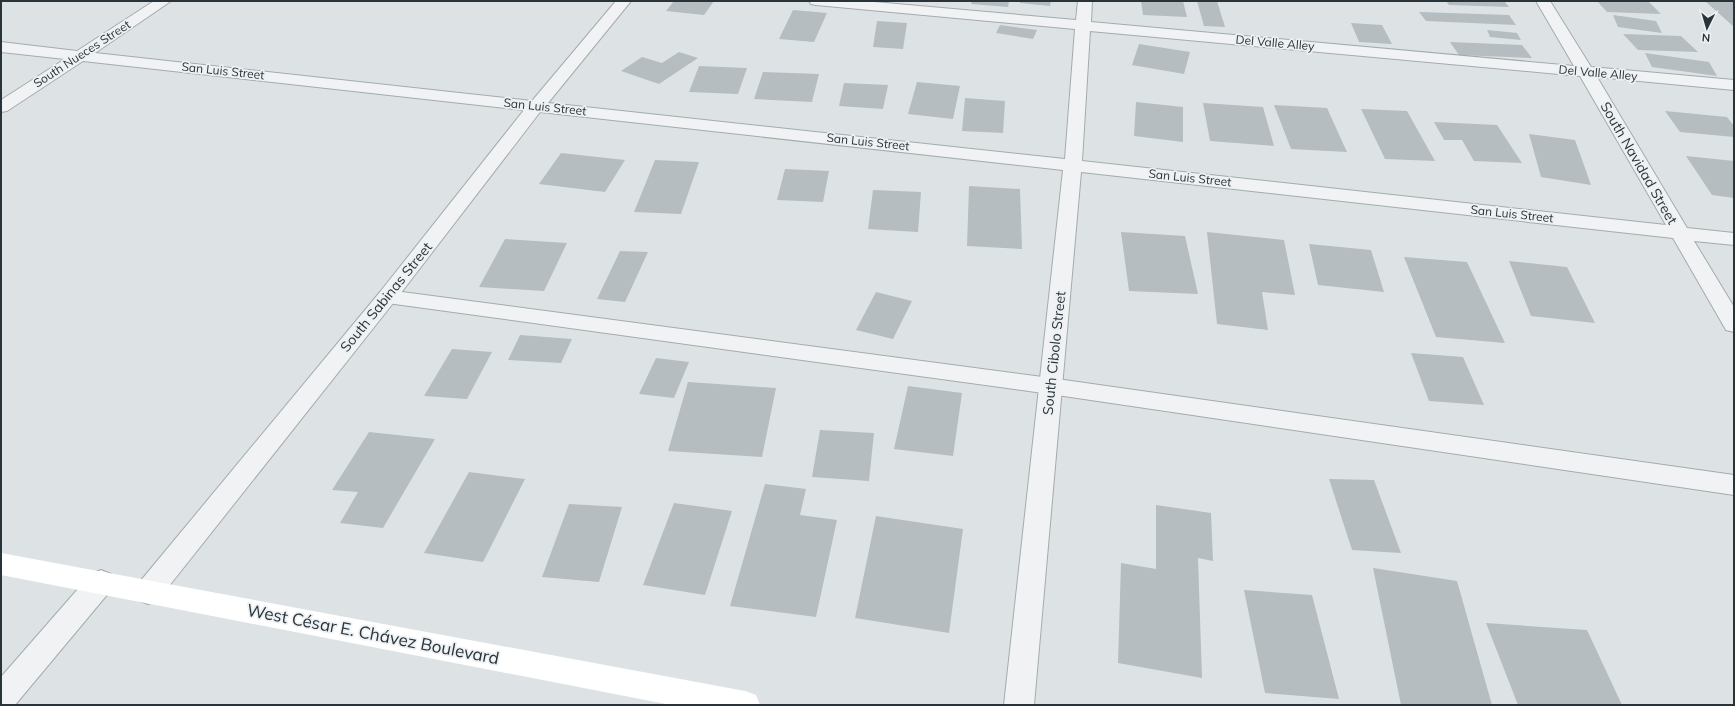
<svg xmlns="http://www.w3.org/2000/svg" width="1735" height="706" viewBox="0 0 1735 706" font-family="Mulish,sans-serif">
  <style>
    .building { fill: #b5bdc1 }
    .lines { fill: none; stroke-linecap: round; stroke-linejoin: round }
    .lane-casing { stroke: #a3abae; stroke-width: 2 }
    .street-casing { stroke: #a3abae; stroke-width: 2 }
    .lane { fill: #f0f2f4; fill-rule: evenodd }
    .street { fill: #f0f2f4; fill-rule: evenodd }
    .secondary { fill: #fff; fill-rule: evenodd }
    .labels { text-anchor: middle; stroke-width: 3.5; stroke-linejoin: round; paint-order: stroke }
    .far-street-label { font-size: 12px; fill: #29343a; stroke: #edf1f3 }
    .street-label { font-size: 14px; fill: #29343a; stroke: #edf1f3 }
    .near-street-label { font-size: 17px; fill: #29343a; stroke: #edf1f3 }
  </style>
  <rect width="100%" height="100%" fill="#dde3e5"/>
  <path class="building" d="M674 1H714L704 15 666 11Z
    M972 1H1009L1008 7 971 4Z
    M1020 1H1051L1050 6 1020 3Z
    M1141 1H1183L1187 17 1143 15Z
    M1197 1H1217L1225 27 1204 26Z
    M1446 1H1504L1509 7 1449 5Z
    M1597 1H1648L1661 14 1607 12Z
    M1705 1H1734V27Z
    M793 10 827 13 814 42 779 39Z
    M1419 12 1509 15 1516 25 1426 21Z
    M1613 15 1656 21 1662 33 1618 27Z
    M877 21 907 23 903 49 873 47Z
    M1351 23 1382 25 1392 44 1359 42Z
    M1000 25 1037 30 1033 39 996 33Z
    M1487 30 1517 33 1521 40 1490 37Z
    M1623 34 1681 36 1698 52 1638 50Z
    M1450 42 1522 45 1532 58 1459 55Z
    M1139 44 1190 52 1184 74 1132 65Z
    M679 52 698 58 659 84 621 71 642 57 662 63Z
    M1645 53 1709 62 1717 76 1652 67Z
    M699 66 747 68 738 94 689 92Z
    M763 72 819 74 812 102 754 99Z
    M917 82 960 86 953 119 908 114Z
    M844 83 888 85 883 109 839 106Z
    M965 98 1005 101 1003 133 962 131Z
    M1136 102 1183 107V142L1134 136Z
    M1203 103 1263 107 1274 146 1210 141Z
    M1274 105 1327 108 1347 152 1291 149Z
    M1361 109 1407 111 1435 161 1385 159Z
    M1665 111 1727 117 1734 126V137L1680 132Z
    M1434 122 1497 125 1522 163 1474 161 1462 140H1444Z
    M1529 134 1575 140 1591 185 1541 177Z
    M561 153 625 160 605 192 539 184Z
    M1686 156 1734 161V198L1712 195Z
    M655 160 699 162 681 214 634 212Z
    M785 169 829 171 823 202 777 200Z
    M969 186 1020 189 1022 249 967 246Z
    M873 190 921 192 918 232 868 229Z
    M1121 232 1185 236 1198 294 1129 291Z
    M1207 232 1284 240 1295 295 1262 292 1268 330 1217 324Z
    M505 239 567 243 544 291 479 287Z
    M1309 244 1371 250 1384 292 1318 285Z
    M620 251 648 252 625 302 597 299Z
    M1404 257 1467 262 1505 343 1436 337Z
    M1509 261 1567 267 1595 323 1531 316Z
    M876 292 912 301 893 339 856 330Z
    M520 335 572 339 561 363 508 360Z
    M452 349 492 352 467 399 424 396Z
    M1411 353 1463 357 1484 405 1429 401Z
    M656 358 689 362 674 398 639 394Z
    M688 382 776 388 762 457 668 451Z
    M908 386 962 393 953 456 894 449Z
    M820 430 874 433 869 481 812 477Z
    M369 432 435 439 383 528 340 523 358 492 332 490Z
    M469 472 525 479 483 562 424 553Z
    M1329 479 1374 480 1401 553 1352 550Z
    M765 484 806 489 800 515 837 520 816 617 730 606Z
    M674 503 732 511 705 595 643 585Z
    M569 504 622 507 599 582 542 577Z
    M1156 505 1211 513 1213 561 1198 558 1202 678 1118 663 1121 563 1156 569Z
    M876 516 963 529 949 633 855 618Z
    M1373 568 1457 581 1492 705H1401Z
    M1244 590 1312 595 1339 699 1265 693Z
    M1486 623 1587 630 1622 705H1518Z"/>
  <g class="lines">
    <defs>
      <path id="lane" d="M387 290 1050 378 1734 475V495L1050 394 380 302 377 297 380 292Z"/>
      <path id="street" d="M154 1H171L95 53 532 101 616 1H631L548 103 1065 159 1075 29 816 5 811 4 809 1H863L1076 20 1078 1H1092L1091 22 1574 66 1536 1H1550L1591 67 1734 80V90L1597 77 1687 228 1734 233V245L1694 241 1734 307V332L1726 330 1673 238 1081 172 1034 705H1004L1063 170 540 112 394 302 158 600 148 604 138 600 134 592 138 584 380 292 524 110 83 61 7 111 1 112V100L65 59 1 52V42L77 51ZM1090 31 1580 76 1666 225 1082 161Z
        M101 570 111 574 115 582 111 590 15 705H1V677L91 574Z"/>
    </defs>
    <use href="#lane" class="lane-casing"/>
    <use href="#street" class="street-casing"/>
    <use href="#lane" class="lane"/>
    <use href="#street" class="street"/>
    <path class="secondary" d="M1 553 745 691 756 695 760 705H671L1 575Z"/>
  </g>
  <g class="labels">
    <g class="far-street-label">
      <text transform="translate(1275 43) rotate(5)" y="4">Del Valle Alley</text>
      <text transform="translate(82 54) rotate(-33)" y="4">South Nueces Street</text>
      <text transform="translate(223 71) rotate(6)" y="4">San Luis Street</text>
      <text transform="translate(1598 73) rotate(5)" y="4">Del Valle Alley</text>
      <text transform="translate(545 107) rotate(6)" y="4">San Luis Street</text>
      <text transform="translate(868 142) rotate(6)" y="4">San Luis Street</text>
      <text transform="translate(1190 178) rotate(6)" y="4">San Luis Street</text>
      <text transform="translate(1512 214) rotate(6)" y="4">San Luis Street</text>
    </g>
    <g class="street-label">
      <text transform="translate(1639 163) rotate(60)" y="5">South Navidad Street</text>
      <text transform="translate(386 297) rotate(-51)" y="5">South Sabinas Street</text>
      <text transform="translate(1054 353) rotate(-84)" y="5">South Cibolo Street</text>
    </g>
    <g class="near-street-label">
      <text transform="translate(373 634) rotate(11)" y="6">West César E. Chávez Boulevard</text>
    </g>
  </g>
  <rect width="1735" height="706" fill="none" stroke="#29343a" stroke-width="4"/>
  <g transform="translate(1707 28) rotate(185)" stroke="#edf1f3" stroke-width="3" paint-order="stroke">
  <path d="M0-3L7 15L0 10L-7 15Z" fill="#29343a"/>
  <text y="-6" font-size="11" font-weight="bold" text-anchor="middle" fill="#29343a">N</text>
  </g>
</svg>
